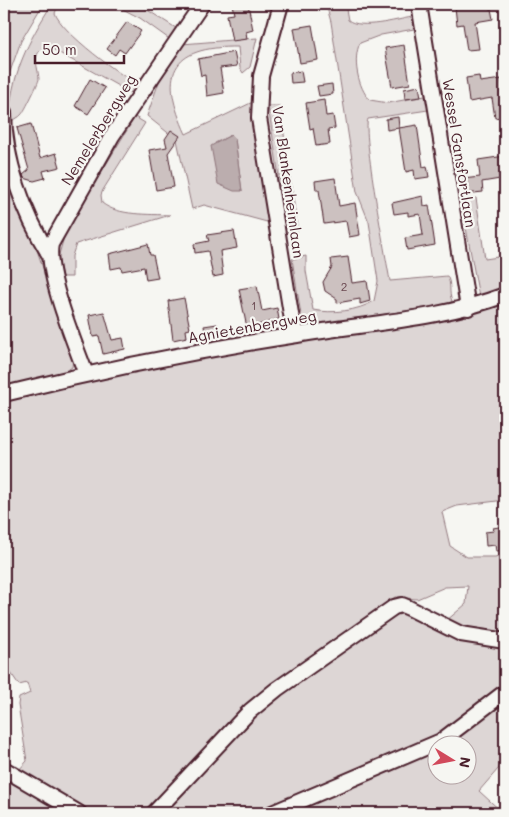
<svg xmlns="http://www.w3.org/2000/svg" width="509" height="817" viewBox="0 0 509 817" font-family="Mali,sans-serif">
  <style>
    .green { fill: #ddd6d5; stroke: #947a80; fill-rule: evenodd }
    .water { fill: #bbadae; stroke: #8e747a }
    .building { fill: #ccc1c0; stroke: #4a1f2b }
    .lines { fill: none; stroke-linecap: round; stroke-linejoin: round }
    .minor-casing { stroke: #4a1f2b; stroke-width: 18 }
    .minor { stroke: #f6f6f2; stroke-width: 14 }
    .labels { text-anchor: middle; stroke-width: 4.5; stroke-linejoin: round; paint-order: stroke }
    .number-label { font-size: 12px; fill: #6a4850 }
    .street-label { font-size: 15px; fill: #4a1f2b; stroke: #f6f6f2 }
  </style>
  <rect width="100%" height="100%" fill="#f6f6f2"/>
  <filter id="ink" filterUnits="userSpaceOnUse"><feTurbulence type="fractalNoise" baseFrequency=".02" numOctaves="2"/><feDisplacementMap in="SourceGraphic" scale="10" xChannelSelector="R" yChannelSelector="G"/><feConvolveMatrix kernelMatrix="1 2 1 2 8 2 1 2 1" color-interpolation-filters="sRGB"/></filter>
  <g filter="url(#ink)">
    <path class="green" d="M5 4H43L21 41 6 83Z
      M52 4H59L55 13C61 32 122 77 142 87L136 96 47 46C30 54 38 65 39 79 39 82 24 112 22 114 19 118 13 120 9 122 10 77 28 41 52 4Z
      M113 4H138L179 30 172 41 140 18Z
      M326 4H345L348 20C361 30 396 20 412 17L414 29 381 35 360 43C352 59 358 88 370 100L388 103 425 96 428 110 368 119C362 132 386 258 390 281L447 276C452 284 448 292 452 301L450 304 303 327 292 259 306 256V271L313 310C332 314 358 311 374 301L378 281 369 222 357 192 331 22Z
      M257 38 250 67 243 73 240 68 238 47C169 46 159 76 186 134L257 100 278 225 204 205 192 209 177 140 147 116 161 76 182 44ZM231 135 235 139 242 191 215 143Z
      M280 106 297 225V232L288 234 268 106Z
      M135 117 145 123 103 190 101 195 102 203C118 216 149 214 170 215L76 244 72 256V277H62L58 258 66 230Z
      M4 150 73 359 72 367 62 374 4 388Z
      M476 198 485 259 505 256V288L484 297H479L461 201Z
      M505 301V500L457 506 442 512 450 546 467 557H495L505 554V632L475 628 461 629 446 621 466 604 468 586 445 587 417 599 395 597 250 704 154 808 146 813H91L18 771 27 761 18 705 19 698 30 693 27 683 19 685 11 673H4V398L210 355 464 314Z
      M405 612C438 627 468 646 505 647V685L438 735 274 807 256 813H161L267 703 395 614Z
      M505 697V761L479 791 503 813H281L436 748V774H466V744H443Z
      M4 776 68 813H4Z"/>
    <path class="water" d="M231 135 235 139 242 191H234L218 184 211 146Z"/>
    <path class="building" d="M232 4H248L253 30 246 32 247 39 232 41 227 15 234 14Z
      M462 4H490L493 19 475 22 479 49 467 50 463 24 457 25 455 7 463 6Z
      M127 22 141 31 125 53 119 49 115 55 107 49Z
      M312 25 318 60 300 63 294 28Z
      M404 45 410 84 392 87 385 48Z
      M234 52 237 66 220 68 224 93 207 96 205 75 201 76 198 59Z
      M301 71 303 82 291 83 290 73Z
      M479 76 480 82 502 79 505 116 495 118 492 98 469 102 466 78Z
      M90 79 105 88 88 114 75 106Z
      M332 84 333 94 319 96 317 86Z
      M419 86 421 97 405 99 404 89Z
      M324 100 326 116 333 115 335 128 328 129 330 144 316 146 313 128 310 129 306 103Z
      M398 117 399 128 387 130 386 119Z
      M31 124 40 158 56 153 60 167 43 171 45 178 34 181 24 178 23 175 29 170 17 128Z
      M417 125 423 167 427 166 429 177 415 179 414 170 406 172 399 128Z
      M171 130 180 136 168 153 174 187 156 190 149 150 167 147 165 139Z
      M505 156V173L499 174 500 179 482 182 483 192 465 194 463 179 480 177 478 160Z
      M335 178 339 206 355 203 360 235 349 237 346 221 324 224 319 190H316L315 181Z
      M423 196 424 206 429 205 435 245 407 250 405 238 423 235 420 214 408 216V212L394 214 392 203Z
      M234 231 237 248 220 251 223 275 213 277 208 251 195 253 194 244 209 241 207 235Z
      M148 244 150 255H153L158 278 146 280 144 267 122 271 121 267 111 269 109 254Z
      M348 257 352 283 367 281 370 301 360 304V299L337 303V299L325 291 323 282 332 267 331 259Z
      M257 286 262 311 277 308 279 319 247 328 239 289Z
      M184 298 190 329 186 330 187 337 173 340 168 301Z
      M104 312 112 340 123 338 125 349 103 354 99 336 93 337 89 315Z
      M217 324 219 335 206 337 204 326Z
      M505 526V550L496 551 495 545 486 546 485 532 494 531 493 528Z"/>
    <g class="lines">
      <defs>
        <path id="minor" d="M281 4 261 76 259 118 292 320 297 335
          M419 4 468 308
          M4 112C4 159 24 214 49 254
          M86 374C75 344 45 272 51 244L112 136 202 4
          M4 394C100 370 199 350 297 335 367 323 439 320 505 295
          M4 769 79 813
          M154 813 250 711 277 689 394 607 402 605 409 608 461 634 505 641
          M272 813 441 741 505 692"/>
      </defs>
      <use href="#minor" class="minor-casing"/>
      <use href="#minor" class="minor"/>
    </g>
  </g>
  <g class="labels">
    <g class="number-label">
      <text x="344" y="291">2</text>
      <text x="254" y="310">1</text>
    </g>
    <g class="street-label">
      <text transform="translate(99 130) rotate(-58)" y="5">Nemelerbergweg</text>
      <text transform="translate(459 153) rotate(81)" y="5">Wessel Gansfortlaan</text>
      <text transform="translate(288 182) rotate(82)" y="5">Van Blankenheimlaan</text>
      <text transform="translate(252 327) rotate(-10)" y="5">Agnietenbergweg</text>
    </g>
  </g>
  <rect width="509" height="817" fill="none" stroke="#f6f6f2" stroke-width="20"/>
  <rect x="10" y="10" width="489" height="797" fill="none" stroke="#4a1f2b" stroke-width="2" filter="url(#ink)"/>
  <g transform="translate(452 760) rotate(100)"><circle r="24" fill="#f6f6f2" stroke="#b1a0a2"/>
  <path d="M0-4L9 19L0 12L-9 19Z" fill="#d1495b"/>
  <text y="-8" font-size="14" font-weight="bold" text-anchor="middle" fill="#4a1f2b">N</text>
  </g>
  <path d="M35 55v8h89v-8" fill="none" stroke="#4a1f2b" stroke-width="2.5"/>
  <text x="42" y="55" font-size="15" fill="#4a1f2b" stroke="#f6f6f2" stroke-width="4" paint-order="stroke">50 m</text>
</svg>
